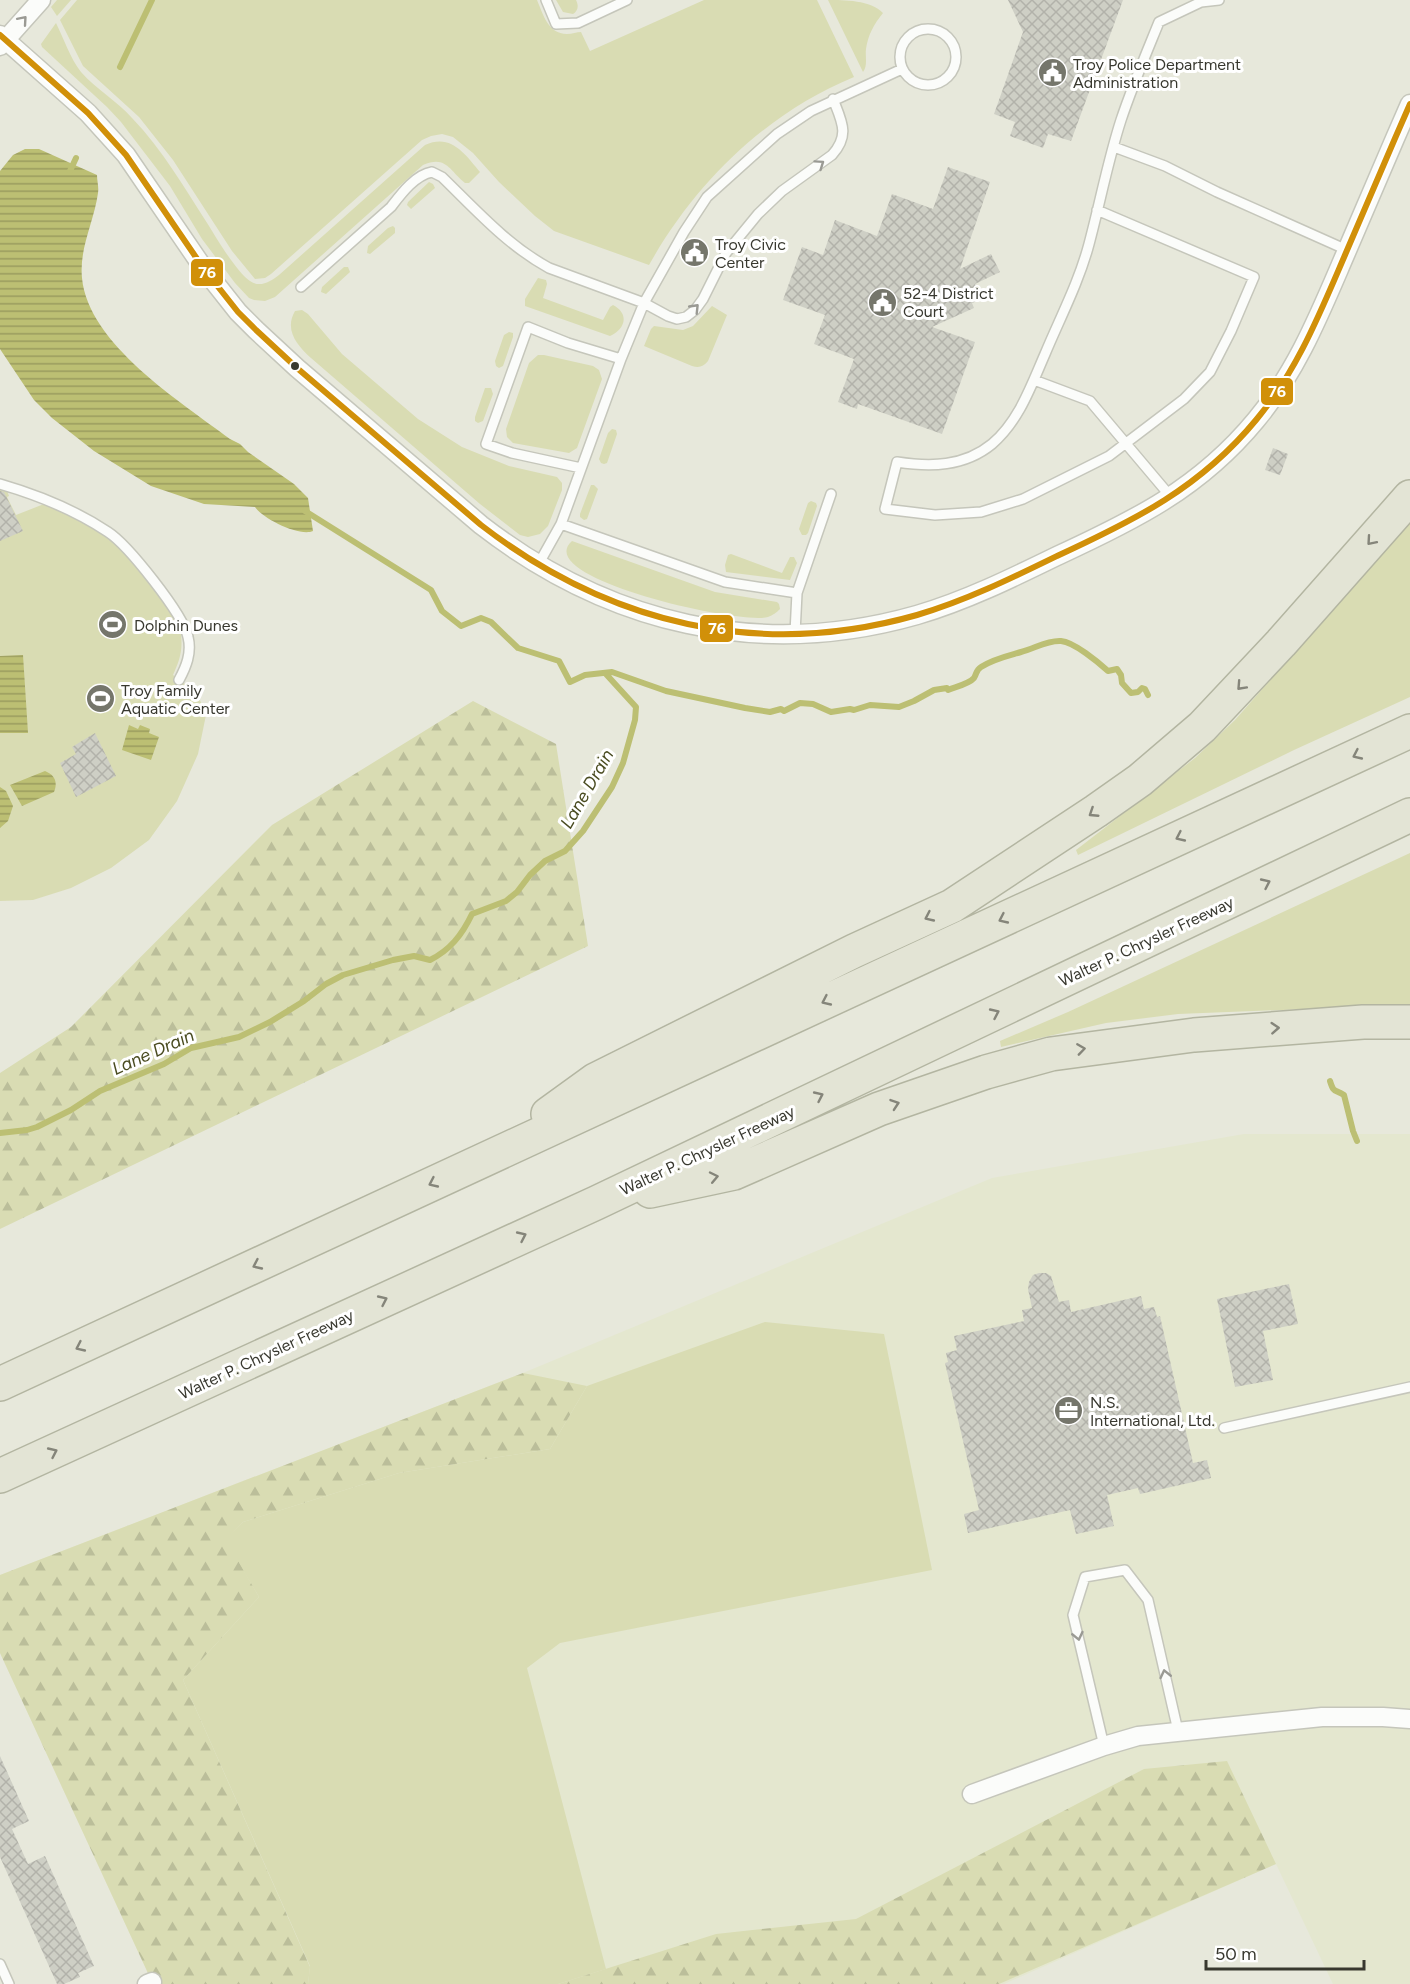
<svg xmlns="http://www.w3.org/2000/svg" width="1410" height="1984" viewBox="0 0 1410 1984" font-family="Figtree,sans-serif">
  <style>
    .built { fill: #e4e7cf }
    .green { fill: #d9dcb3 }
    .forest { fill: url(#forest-firs) }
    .water { fill: url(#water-rules) }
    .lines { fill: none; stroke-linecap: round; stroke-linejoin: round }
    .stream { stroke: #bcbf73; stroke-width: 6 }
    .building { fill: url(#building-cross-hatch) }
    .lane-casing { stroke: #c5c6bb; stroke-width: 12 }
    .street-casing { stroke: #c5c6bb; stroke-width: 21 }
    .highway-casing { stroke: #b3b5a1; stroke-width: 36 }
    .lane { stroke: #fbfcfa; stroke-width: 9 }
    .street { stroke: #fbfcfa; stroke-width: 18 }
    .highway { stroke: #e3e4d5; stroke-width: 33 }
    .bus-1-casing { stroke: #fff; stroke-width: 10 }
    .bus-1 { stroke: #d19009; stroke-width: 6 }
    .oneway { stroke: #9a9a94 }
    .oneway2 { stroke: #85857a }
    .bus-dot { fill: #38382f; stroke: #fff; stroke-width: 2 }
    .labels { text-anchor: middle; stroke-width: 6; stroke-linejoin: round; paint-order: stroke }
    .poi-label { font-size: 16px; fill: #38382f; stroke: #fff; text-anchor: start }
    .street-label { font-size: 16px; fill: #38382f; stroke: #fff }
    .water-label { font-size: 18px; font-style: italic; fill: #4a4c21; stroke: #fff }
    .line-badge { stroke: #fff; stroke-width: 2 }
    .badge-label { font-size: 16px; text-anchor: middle; font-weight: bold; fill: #fff }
  </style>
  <defs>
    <pattern id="forest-firs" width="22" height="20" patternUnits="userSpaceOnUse" patternTransform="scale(1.5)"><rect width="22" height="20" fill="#d9dcb3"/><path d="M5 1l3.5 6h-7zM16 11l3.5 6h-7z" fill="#bbbe9a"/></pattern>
    <pattern id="water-rules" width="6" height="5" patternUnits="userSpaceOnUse" patternTransform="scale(1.5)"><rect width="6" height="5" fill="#bcbf73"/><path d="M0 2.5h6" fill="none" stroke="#9a9c5f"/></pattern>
    <pattern id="building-cross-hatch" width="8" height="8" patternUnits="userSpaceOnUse" patternTransform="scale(1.5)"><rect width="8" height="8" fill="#cecfc5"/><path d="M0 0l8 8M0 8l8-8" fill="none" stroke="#b2b2aa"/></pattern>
  </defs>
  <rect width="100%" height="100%" fill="#e7e8db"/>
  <path class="built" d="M1244 1134H1410V1984H1333L1276 1864 1004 1984H153L0 1653V1575L523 1373 992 1178Z"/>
  <path class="green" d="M57 0H71L57 16 51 7Z
    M77 0H537C543 14 548 34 567 34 572 34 577 32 581 32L590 51 704 0H817L854 77C765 114 696 182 649 265L554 231 535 216 499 182 473 153 453 137 442 134 431 136 422 140 271 274 265 278 255 279 232 251 173 160 139 117 83 66 60 20Z
    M556 0H576C579 6 578 11 573 14L563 12Z
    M828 0C844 0 871 0 883 13 874 24 868 35 866 49 865 57 868 65 863 72Z
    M56 23C64 39 70 58 81 72 96 89 117 101 132 118 163 150 185 189 209 226 218 241 237 272 250 281 260 288 270 282 279 275L425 145C451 133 465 154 480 172L469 183H465C449 170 446 155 423 165L275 297 265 301 254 300 249 298 235 283 202 239 170 186 121 122 107 107 42 47 41 44Z
    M429 182 433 184 435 188 411 209 407 205 408 202Z
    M393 226 395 228V233L370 254 367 253 368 246 388 228Z
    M344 267H348L350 272 326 294 321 292 322 287Z
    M538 278 546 280 547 284 543 298 603 320 610 307 613 305C630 314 625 329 610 336L525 306V299Z
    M712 306 727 315 708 361C703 367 699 368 692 366L644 346 651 329 654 326 683 330 693 326Z
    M302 310 308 314 342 354 418 419 462 447 509 466 557 477 562 483V490L548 526 540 534 528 537 520 535 480 504 311 358C297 345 284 330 295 311Z
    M509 332 513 333V337L503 366 499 368 496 366 495 361 504 335Z
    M538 355H544L593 366 599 370 602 379 577 448 569 453 513 443 507 437 506 429 529 363Z
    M485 388H491L493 394 483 421 478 423 475 421V417Z
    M612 429 616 430 617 434 607 463 604 464 601 463 599 459 608 433Z
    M591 485H594L598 489 587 519 584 520 580 517V514Z
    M0 486 6 488 9 496 7 497 16 515 44 504C64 513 85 521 103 533 124 548 176 609 181 635 183 651 179 662 173 675L197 693 206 715 198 754 177 801 149 840 111 868 71 888 33 900 0 901Z
    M811 501 816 503 817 506 808 533 806 535H802L799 529 808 503Z
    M1410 521V697L1294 750 1078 855 1076 850 1195 758 1235 720Z
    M572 541 715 592 777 602 779 604 780 609C776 613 773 615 768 617 739 625 530 578 572 541Z
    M731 554 782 573 790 557H794L797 563 790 580 726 572 725 565 728 555Z
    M1410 853V1005L1178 1014 1106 1023 1001 1047 1000 1041 1068 1012Z
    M765 1322 884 1334 932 1570 560 1643 527 1668 606 1969 558 1984H308L310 1966 183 1680 259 1597 225 1540 243 1522 399 1473 550 1449 587 1386Z"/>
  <path class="forest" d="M473 701 556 744 588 946 0 1229V1073L71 1027 272 825Z
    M523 1373 587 1386 550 1449 399 1473 243 1522 226 1540 259 1597 183 1680 310 1967 308 1984H153L0 1653V1575Z
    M1227 1761 1276 1864 999 1984H558L716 1934 856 1919 1144 1769Z"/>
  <path class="water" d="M25 149H39L97 175C97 181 99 187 98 193 94 222 79 248 82 278 88 344 181 402 230 439L240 444 248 452 294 484 308 498 313 531C300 537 263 519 255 507L204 504 151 486 94 451 52 418 34 400 0 349V171L13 155Z
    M23 655 28 733H0V656Z
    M129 725 138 729 140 725 150 729 149 733 159 737 151 760 122 750Z
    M45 771C55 775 58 782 54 792L22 806 10 785Z
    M0 787 6 791 13 806 8 821 0 828Z"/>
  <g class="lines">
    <path class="stream" d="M120 67 152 0
      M70 171 76 158
      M305 511 431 590 442 611 461 626 481 618 491 622 518 648 559 661 570 682 585 675 612 672 666 691 745 708 770 712 781 709 784 711 800 703 813 704 831 712 850 709 854 710 870 705 899 707 914 701 934 690 947 688 948 690C955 687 969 684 974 678 977 673 976 670 981 667 993 659 1007 656 1021 652 1034 649 1047 640 1061 641 1074 642 1098 662 1108 671L1117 669 1121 675 1122 683 1131 693 1138 692 1142 688 1145 689 1148 695
      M1330 1081C1334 1094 1335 1089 1344 1095L1353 1131 1357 1141
      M0 1133 27 1130 37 1127 71 1110 100 1091 164 1064 191 1048 239 1037 270 1022 304 1001 326 984 343 975 393 960 414 956 430 960C450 950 462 935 472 914L506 901 517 892 530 875 545 861 565 851 583 831 612 787 623 763 635 720 636 707 605 673"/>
  </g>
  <path class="building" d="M1008 0H1123L1071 141 1048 134 1043 148 1010 136 1015 122 994 114 1023 32Z
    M948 167 990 182 960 269 991 254 1000 272 975 284 982 299 972 303 974 308 932 327 975 342 942 434 858 404 857 409 838 402 854 359 814 344 825 315 783 300 802 247 823 255 835 220 877 236 892 194 933 209Z
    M1273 448 1288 454 1280 475 1265 470Z
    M0 491 4 492 23 531 0 541Z
    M95 733 116 776 76 797 60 763 76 754 72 747Z
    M1039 1273H1046L1051 1276 1059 1302 1069 1300 1071 1312 1141 1296 1144 1309 1154 1307 1157 1317 1160 1316 1193 1463 1207 1460 1211 1478 1140 1494 1138 1488 1107 1495 1114 1526 1076 1534 1070 1510 968 1533 964 1514 979 1510 945 1363 948 1362 946 1353 957 1350 954 1336 1024 1321 1022 1310 1032 1308 1028 1289 1029 1282 1033 1275Z
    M1289 1284 1298 1324 1263 1331 1273 1380 1235 1387 1217 1299Z
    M0 1756 29 1821 12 1829 28 1864 45 1856 94 1966 78 1973 80 1977 64 1984H57L0 1857Z"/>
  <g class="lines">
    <defs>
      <path id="lane" d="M546 0 556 24 578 23 627 0
        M900 57a28 28 0 1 1 56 0a28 28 0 1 1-56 0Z
        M1114 147 1165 166 1217 192 1347 250
        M1097 210 1254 277 1231 331 1210 372 1184 399 1109 456 1023 499 981 512 935 515 885 509 897 462C930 467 964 467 992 444 1019 421 1031 386 1045 354 1060 318 1079 282 1089 244 1100 203 1108 160 1121 120 1132 87 1146 54 1159 22L1201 2 1219 0
        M301 287 391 207C401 194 415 175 432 172L442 177C476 210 507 245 549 268L644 303 668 316 677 319 686 317 695 310 703 299 726 253 758 214 782 191 832 155C850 135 842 122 833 99
        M1034 380 1090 401 1171 497
        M581 468 512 453 486 444 528 327 568 343 621 359
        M0 484C38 495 75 510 108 532 128 545 183 614 188 637 192 653 186 667 179 680
        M561 524 725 582 797 593
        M538 565 561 524 621 359 644 303 684 232 707 197 777 134 811 111 902 69
        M795 633 797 593 831 494
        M1224 1428 1410 1387
        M1104 1746 1073 1615 1085 1577 1125 1570 1148 1600 1178 1731
        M0 1964 9 1984"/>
      <path id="street" d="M0 35 88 113 126 155 204 269 238 312 256 330 297 368 481 525C609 624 759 660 917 615 965 601 1012 578 1057 556 1135 520 1200 488 1256 420 1297 371 1320 313 1345 255 1367 204 1388 154 1410 104
        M0 46 41 0
        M972 1794 1104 1746 1138 1736 1322 1717H1383L1410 1719
        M147 1984 152 1982"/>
      <path id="highway" d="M548 1114 595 1080 854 951 952 906 1096 811 1140 780 1202 727 1281 643 1410 497
        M650 1191 734 1173 879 1109 986 1072 1051 1054 1194 1035 1363 1022H1410
        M0 1384 1410 731
        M0 1476 596 1203 1410 815"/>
    </defs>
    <use href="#lane" class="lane-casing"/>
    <use href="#street" class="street-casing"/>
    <use href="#highway" class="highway-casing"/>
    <use href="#lane" class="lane"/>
    <use href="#street" class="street"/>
    <use href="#highway" class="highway"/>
    <defs>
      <path id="bus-1" d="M0 35 88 113 126 155 204 269 238 312 256 330 297 368 481 525C609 624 759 660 917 615 965 601 1012 578 1057 556 1135 520 1200 488 1256 420 1297 371 1320 313 1345 255 1367 204 1388 154 1410 104"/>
    </defs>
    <use href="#bus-1" class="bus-1-casing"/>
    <use href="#bus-1" class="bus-1"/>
  </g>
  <defs><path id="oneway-chevron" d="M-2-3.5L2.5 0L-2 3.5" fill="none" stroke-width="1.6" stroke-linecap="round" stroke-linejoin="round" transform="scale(1.5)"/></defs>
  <g class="oneway">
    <use href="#oneway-chevron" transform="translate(23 20) rotate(-49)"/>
    <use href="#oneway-chevron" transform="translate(820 164) rotate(-35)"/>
    <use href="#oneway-chevron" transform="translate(695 308) rotate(-46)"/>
    <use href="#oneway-chevron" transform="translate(1078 1636) rotate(77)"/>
    <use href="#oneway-chevron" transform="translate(1165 1674) rotate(-103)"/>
  </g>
  <g class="oneway2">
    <use href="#oneway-chevron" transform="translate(1371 541) rotate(131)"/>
    <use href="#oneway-chevron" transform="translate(1241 686) rotate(133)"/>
    <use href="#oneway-chevron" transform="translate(1357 755) rotate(155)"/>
    <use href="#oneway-chevron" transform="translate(1093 813) rotate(147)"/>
    <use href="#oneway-chevron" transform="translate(1180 837) rotate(155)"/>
    <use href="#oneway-chevron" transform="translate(1266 883) rotate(-25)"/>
    <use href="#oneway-chevron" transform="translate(929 917) rotate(155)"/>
    <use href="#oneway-chevron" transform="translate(1003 919) rotate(155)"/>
    <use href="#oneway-chevron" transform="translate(826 1001) rotate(155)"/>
    <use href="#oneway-chevron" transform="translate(995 1013) rotate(-25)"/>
    <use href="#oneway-chevron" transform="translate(1275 1028) rotate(-4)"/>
    <use href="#oneway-chevron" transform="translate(1081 1049) rotate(-8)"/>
    <use href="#oneway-chevron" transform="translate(819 1096) rotate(-25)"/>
    <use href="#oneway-chevron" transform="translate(895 1104) rotate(-19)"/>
    <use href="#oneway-chevron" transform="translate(714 1177) rotate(-12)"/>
    <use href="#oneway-chevron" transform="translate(433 1183) rotate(155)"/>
    <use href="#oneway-chevron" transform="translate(522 1236) rotate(-25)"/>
    <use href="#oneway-chevron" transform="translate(257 1265) rotate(155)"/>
    <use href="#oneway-chevron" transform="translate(383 1300) rotate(-25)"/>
    <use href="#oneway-chevron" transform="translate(80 1347) rotate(155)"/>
    <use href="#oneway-chevron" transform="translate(53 1452) rotate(-25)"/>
  </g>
  <defs>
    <symbol id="civic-disc" viewBox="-11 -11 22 22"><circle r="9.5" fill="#75766b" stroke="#fff"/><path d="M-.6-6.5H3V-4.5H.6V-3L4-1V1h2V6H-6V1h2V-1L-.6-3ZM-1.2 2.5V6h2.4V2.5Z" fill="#fff"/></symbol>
    <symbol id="stadium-disc" viewBox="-11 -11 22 22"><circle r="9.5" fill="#75766b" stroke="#fff"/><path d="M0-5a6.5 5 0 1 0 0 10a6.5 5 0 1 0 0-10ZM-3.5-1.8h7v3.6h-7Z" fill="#fff"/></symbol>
    <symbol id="office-disc" viewBox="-11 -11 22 22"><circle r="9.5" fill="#75766b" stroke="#fff"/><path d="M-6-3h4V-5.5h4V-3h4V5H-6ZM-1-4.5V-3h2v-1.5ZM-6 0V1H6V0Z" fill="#fff"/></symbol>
  </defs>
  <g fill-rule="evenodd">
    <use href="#civic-disc" x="1036" y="56" width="33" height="33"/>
    <use href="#civic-disc" x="678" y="236" width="33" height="33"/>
    <use href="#civic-disc" x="866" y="286" width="33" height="33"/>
    <use href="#stadium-disc" x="96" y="608" width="33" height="33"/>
    <use href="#stadium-disc" x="84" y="682" width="33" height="33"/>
    <use href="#office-disc" x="1052" y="1394" width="33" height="33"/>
  </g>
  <circle class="bus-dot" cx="295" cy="366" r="5"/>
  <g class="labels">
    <g class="poi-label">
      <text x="1073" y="70">Troy Police Department<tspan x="1073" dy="18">Administration</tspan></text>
      <text x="715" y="250">Troy Civic<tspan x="715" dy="18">Center</tspan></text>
      <text x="903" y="299">52-4 District<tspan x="903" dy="18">Court</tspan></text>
      <text x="134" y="631">Dolphin Dunes</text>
      <text x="121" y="696">Troy Family<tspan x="121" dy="18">Aquatic Center</tspan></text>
      <text x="1090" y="1408">N.S.<tspan x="1090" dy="18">International, Ltd.</tspan></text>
    </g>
    <g class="street-label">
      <text transform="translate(1146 941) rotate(-25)" y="6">Walter P. Chrysler Freeway</text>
      <text transform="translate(707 1150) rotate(-25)" y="6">Walter P. Chrysler Freeway</text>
      <text transform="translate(266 1354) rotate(-25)" y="6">Walter P. Chrysler Freeway</text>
    </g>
    <g class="water-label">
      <text transform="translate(587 789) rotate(-60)" y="6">Lane Drain</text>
      <text transform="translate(153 1052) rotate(-24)" y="6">Lane Drain</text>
    </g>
  </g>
  <g class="line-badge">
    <rect x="190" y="258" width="34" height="29" rx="6" fill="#d19009"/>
    <rect x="1260" y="377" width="34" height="29" rx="6" fill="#d19009"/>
    <rect x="699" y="614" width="35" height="29" rx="6" fill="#d19009"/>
  </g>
  <g class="badge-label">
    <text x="207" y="278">76</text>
    <text x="1277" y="397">76</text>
    <text x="717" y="634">76</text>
  </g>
  <path d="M1206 1960v9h158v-9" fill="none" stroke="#38382f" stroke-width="3"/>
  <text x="1215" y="1960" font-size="18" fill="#38382f" stroke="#ffffff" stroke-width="4.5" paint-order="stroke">50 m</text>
</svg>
